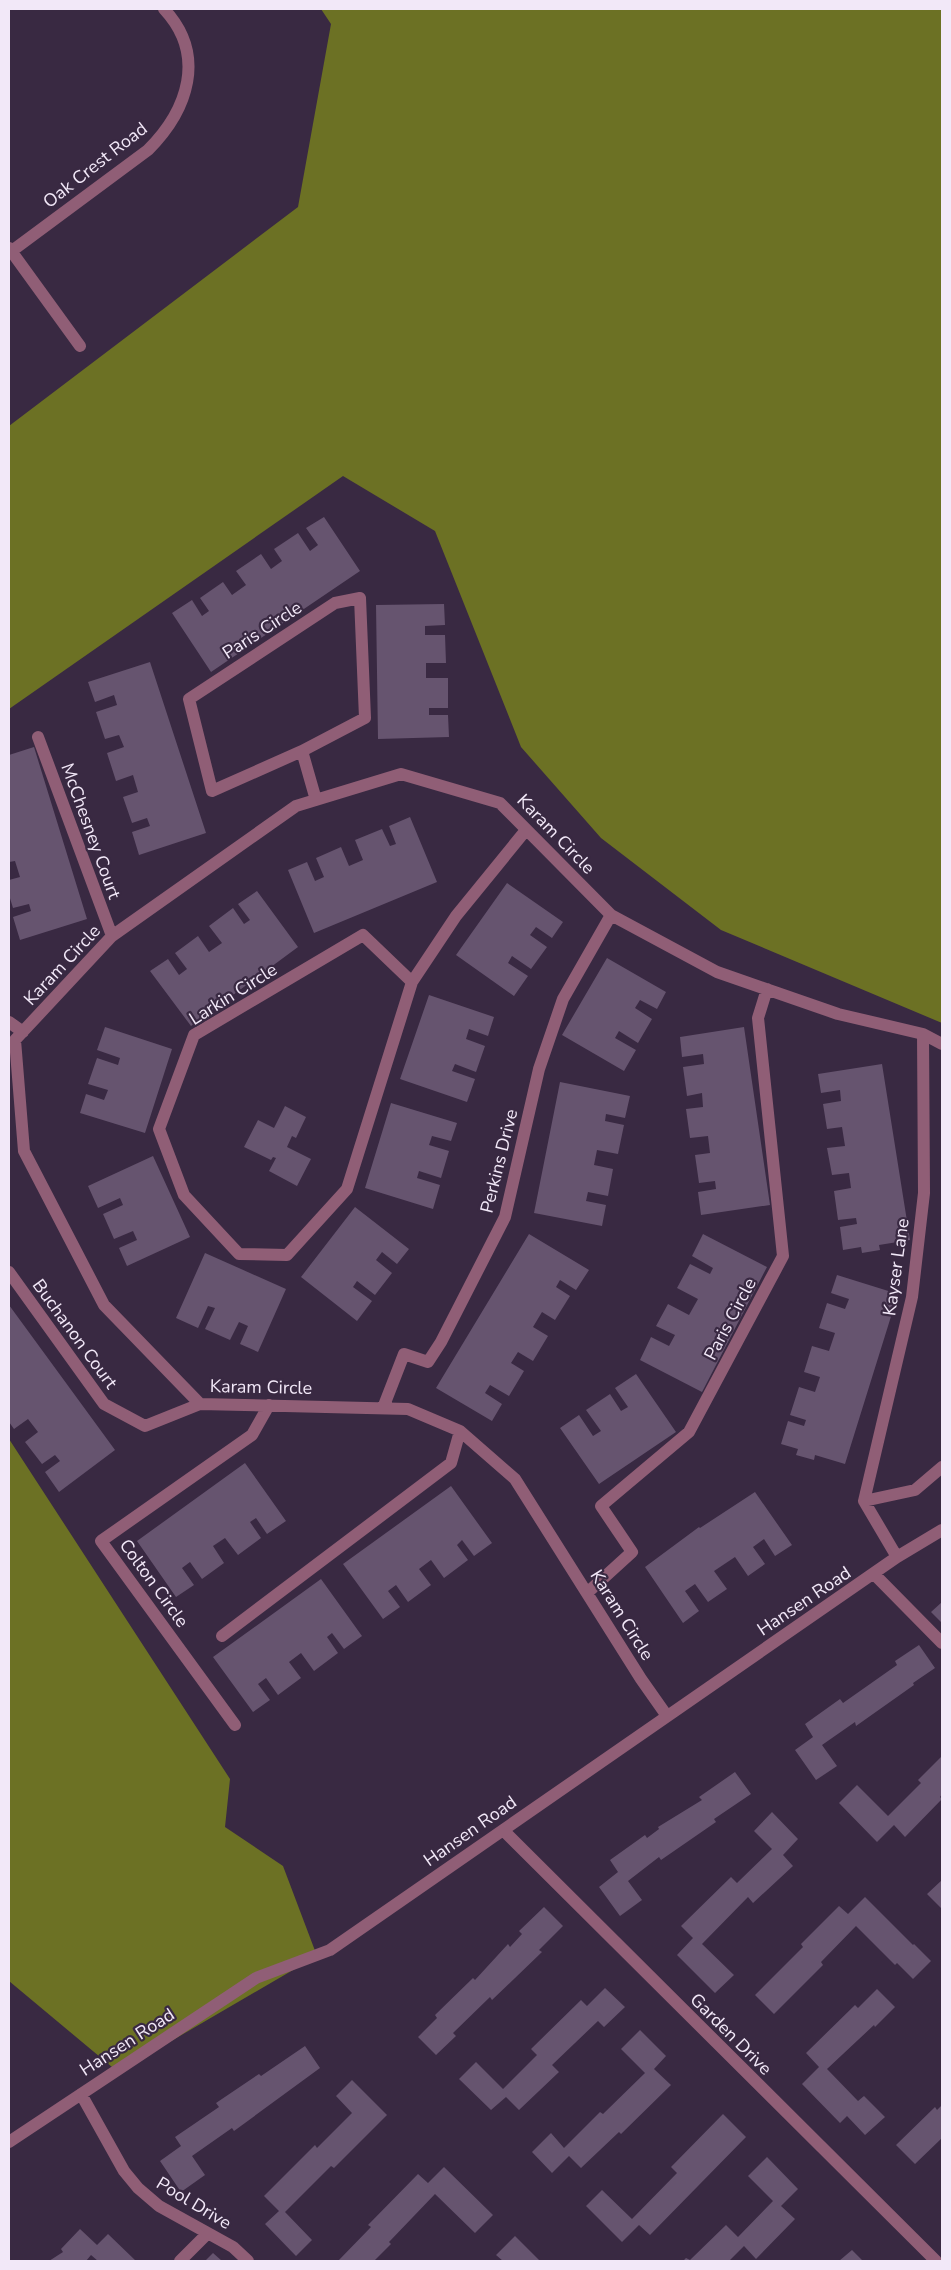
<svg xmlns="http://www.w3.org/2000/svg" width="951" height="2270" viewBox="0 0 951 2270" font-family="'Nunito Sans',sans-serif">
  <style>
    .forest { fill: #6c7124 }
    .building { fill: #66546f }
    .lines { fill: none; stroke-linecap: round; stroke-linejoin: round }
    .street { stroke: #905e76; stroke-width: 12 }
    .labels { text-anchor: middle; stroke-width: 4.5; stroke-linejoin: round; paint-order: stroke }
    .street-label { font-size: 18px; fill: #f2e8f8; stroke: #392942 }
  </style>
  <rect width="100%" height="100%" fill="#392942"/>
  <path class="forest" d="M321 9H942V1023L721 930 601 838 521 747 435 531 343 476 9 709V426L298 207 331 24Z
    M9 1439 230 1779 225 1827 283 1866 317 1956 118 2072 9 1981Z"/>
  <path class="building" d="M324 517 360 571 211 672 172 613 192 600 202 616 209 611 200 598 223 582 232 595 246 585 236 571 261 554 271 569 282 561 274 549 298 533 310 551 318 545 306 528Z
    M444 604 445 625 425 626V635H445L446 663H426V678H448V708H429V715H448L449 737 378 739 376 605Z
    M150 662 206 833 139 855 132 832 150 826 147 818 132 823 123 797 138 792 133 775 116 781 107 753 124 747 119 735 105 739 96 712 117 705 114 695 95 702 88 682Z
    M34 747 87 919 20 940 13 917 31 911 29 904 13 908 9 895V880L20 877 15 861 9 862V755Z
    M410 817 437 882 314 933 288 870 307 862 315 881 324 877 316 858 341 847 349 866 363 860 355 840 382 829 390 846 396 844 389 826Z
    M507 883 563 922 552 938 536 927 530 935 547 947 531 969 512 956 508 963 528 976 514 996 456 955Z
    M257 891 298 947 191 1026 150 971 168 959 179 975 187 969 175 953 198 936 209 952 222 943 209 926 233 908 244 924 250 920 238 904Z
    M607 958 666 992 657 1009 640 1000 635 1008 652 1019 638 1043 619 1031 615 1038 636 1050 624 1071 562 1035Z
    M429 995 494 1017 488 1036 469 1029 466 1039 485 1046 476 1072 455 1064 452 1071 475 1079 467 1102 400 1079Z
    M105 1027 172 1049 145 1133 80 1113 86 1094 104 1100 108 1090 88 1084 97 1058 118 1065 120 1058 97 1050Z
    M744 1027 770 1205 701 1215 698 1192 716 1189 715 1181 699 1183 695 1155 710 1153 708 1136 690 1138 686 1109 703 1107 702 1093 687 1096 683 1067 704 1064 703 1054 682 1057 680 1037Z
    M882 1064 910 1240 879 1245 880 1250 862 1253 861 1247 843 1250 840 1227 857 1224 856 1218 838 1220 834 1191 851 1188 849 1173 832 1175 827 1148 845 1146 842 1127 827 1129 823 1104 841 1101 840 1090 821 1093 818 1074Z
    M560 1082 630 1096 625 1118 606 1114 605 1121 624 1125 618 1154 597 1150 594 1165 613 1169 608 1196 588 1192 586 1201 606 1205 602 1226 534 1213Z
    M391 1103 457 1123 451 1141 432 1136 429 1145 449 1151 441 1178 419 1171 417 1178 440 1185 433 1209 365 1188Z
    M285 1106 306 1117 296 1138 292 1136 287 1147 311 1159 297 1186 269 1171 276 1158 273 1157 271 1160 244 1147 258 1120 274 1128Z
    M153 1156 190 1237 127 1266 119 1248 137 1240 133 1231 114 1239 103 1214 123 1205 120 1198 98 1208 88 1186Z
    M355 1207 409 1249 397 1264 382 1252 376 1260 392 1273 375 1295 357 1281 353 1287 372 1301 357 1321 301 1277Z
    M529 1234 589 1270 576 1290 560 1280 556 1287 570 1296 555 1320 542 1312 533 1327 548 1336 533 1361 518 1352 511 1363 524 1371 509 1396 490 1385 485 1393 502 1404 492 1421 436 1388Z
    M703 1234 767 1267 702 1392 640 1360 651 1337 669 1346 675 1335 656 1326 668 1304 689 1315 698 1299 677 1288 690 1264 710 1274 713 1268 692 1256Z
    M205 1253 286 1289 258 1352 240 1344 248 1326 239 1322 230 1340 205 1329 215 1308 208 1306 198 1328 176 1318Z
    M837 1275 898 1294 845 1464 815 1455 814 1460 796 1455 798 1449 781 1444 788 1421 804 1426 806 1420 790 1415 799 1387 815 1392 820 1377 804 1372 812 1346 829 1351 835 1333 819 1328 827 1303 845 1309 849 1299 831 1293Z
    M9 1305 115 1450 59 1492 45 1472 60 1461 55 1455 42 1464 25 1442 38 1432 28 1419 14 1429 9 1422Z
    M636 1374 676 1432 599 1484 560 1428 579 1415 593 1436 601 1431 586 1410 610 1394 621 1411 628 1407 615 1388Z
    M245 1463 286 1521 267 1534 256 1518 250 1522 261 1538 238 1555 225 1538 213 1546 224 1563 202 1579 190 1562 182 1568 194 1585 176 1597 137 1541Z
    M451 1486 492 1543 474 1556 462 1540 457 1545 468 1560 444 1578 431 1560 419 1569 431 1585 408 1602 396 1585 388 1591 400 1607 383 1619 343 1564Z
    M755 1492 792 1545 775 1556 764 1539 753 1547 765 1564 748 1576 735 1557 714 1571 727 1589 708 1602 695 1584 685 1591 699 1611 683 1623 645 1567 699 1527 700 1528Z
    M321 1579 362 1636 344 1649 332 1633 327 1637 338 1653 314 1671 301 1653 289 1662 301 1678 278 1695 266 1678 258 1684 270 1700 253 1712 213 1657Z
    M942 1602V1623L931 1612Z
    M919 1645 935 1668 913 1683 914 1685 856 1726 855 1722 822 1745 837 1766 816 1780 795 1750 813 1737 805 1724 840 1699 843 1703 897 1665 895 1661Z
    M942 1756V1794L940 1797 942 1799 905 1837 894 1825 877 1842 839 1803 857 1785 888 1816 921 1783 918 1780Z
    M735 1772 751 1794 714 1819 716 1822 661 1860 659 1857 628 1881 642 1900 620 1916 599 1887 618 1872 610 1860 645 1835 647 1838 659 1829 658 1827 702 1800 699 1797Z
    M772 1812 798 1839 783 1855 793 1866 753 1903 748 1897 702 1944 734 1975 715 1993 677 1955 693 1938 681 1926 731 1877 737 1883 772 1849 754 1831Z
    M942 1880V1909L927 1894Z
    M865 1897 913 1945 914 1944 931 1961 913 1979 897 1963 895 1965 856 1926 821 1962 823 1965 774 2014 755 1995 803 1947 801 1944 839 1906 848 1914Z
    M544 1907 563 1926 539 1950 542 1952 492 2000 490 1997 453 2033 456 2036 436 2055 418 2037 437 2018 435 2015 473 1978 475 1980 508 1944 510 1947 522 1934 519 1931Z
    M605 1988 625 2007 604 2027 598 2021 552 2065 559 2072 519 2110 506 2097 491 2110 459 2079 476 2062 503 2089 537 2055 531 2049 581 2000 587 2006Z
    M877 1989 895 2007 875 2027 874 2025 827 2069 858 2101 864 2096 885 2117 865 2135 847 2116 840 2123 802 2084 819 2067 806 2053 855 2005 858 2008Z
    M640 2030 666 2056 654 2069 671 2085 621 2134 619 2132 581 2168 569 2156 552 2173 532 2152 551 2133 564 2148 600 2112 603 2114 645 2073 621 2049Z
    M305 2046 320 2068 234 2131 232 2128 192 2156 205 2175 181 2192 160 2161 181 2146 175 2137 219 2107 216 2103 259 2074 261 2076Z
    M352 2080 387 2115 334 2168 331 2166 285 2212 312 2240 296 2256 265 2224 279 2211 264 2196 315 2145 317 2148 352 2113 336 2096Z
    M942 2105V2138L915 2164 896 2145 935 2107 937 2110Z
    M723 2114 746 2137 650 2235 639 2225 622 2242 586 2206 602 2190 632 2219 677 2173 671 2167Z
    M767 2157 798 2189 781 2206 795 2219 756 2259 744 2246 729 2261H683L686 2258 690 2260 726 2225 738 2237 773 2201 748 2176Z
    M444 2167 493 2215 475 2233 435 2194 389 2242 391 2244 374 2261H338L371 2227 368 2225 418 2174 428 2183Z
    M80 2229 97 2245 108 2234 136 2261H98L91 2255 86 2261H49L63 2252 61 2249Z
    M515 2236 540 2261H503L496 2255Z
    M852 2250 863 2261H839Z
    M213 2253 222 2261H205Z"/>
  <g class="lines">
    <path class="street" d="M9 248 80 346
      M9 253 148 150C188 110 207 55 164 9
      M38 737 112 936
      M302 751 212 791 189 699 335 603 360 598 365 718 302 751 316 800
      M412 982 363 935 194 1035 159 1129 184 1195 239 1254 287 1255 347 1189 412 982 456 916 526 830
      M9 1022 23 1032
      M9 1272 104 1404 145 1426 200 1404
      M383 1408 404 1354 428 1362 441 1342 505 1217 539 1069 563 999 611 915
      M864 1501 912 1297 924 1193 923 1034
      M897 1557 864 1501 915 1490 942 1467
      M874 1574 942 1643
      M587 1593 632 1552 601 1506 689 1432 783 1256 758 1018 767 989
      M222 1636 451 1463 460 1431
      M667 1716 641 1679 515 1479 460 1431 408 1409 200 1404 104 1305 24 1151 15 1040 112 936 296 806 401 774 500 803 611 915 717 972 838 1014 923 1034 942 1044
      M235 1725 101 1541 252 1435 269 1405
      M503 1830 936 2261
      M81 2094 124 2171 138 2188 159 2206 233 2247 248 2261
      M9 2142 256 1978 330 1950 897 1557 942 1530
      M180 2261 207 2234"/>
  </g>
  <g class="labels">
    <g class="street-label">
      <text transform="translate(95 165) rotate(-38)" y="6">Oak Crest Road</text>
      <text transform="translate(262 630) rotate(-33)" y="6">Paris Circle</text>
      <text transform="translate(91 831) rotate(70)" y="6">McChesney Court</text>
      <text transform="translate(556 834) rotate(46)" y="6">Karam Circle</text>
      <text transform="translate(62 965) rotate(-47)" y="6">Karam Circle</text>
      <text transform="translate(233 994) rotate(-32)" y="6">Larkin Circle</text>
      <text transform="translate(499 1161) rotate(-76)" y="6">Perkins Drive</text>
      <text transform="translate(896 1267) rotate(-82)" y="6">Kayser Lane</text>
      <text transform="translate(730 1319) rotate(-62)" y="6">Paris Circle</text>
      <text transform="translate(75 1334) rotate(54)" y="6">Buchanon Court</text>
      <text transform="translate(261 1387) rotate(1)" y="6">Karam Circle</text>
      <text transform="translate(154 1583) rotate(54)" y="6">Colton Circle</text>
      <text transform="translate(804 1601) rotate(-34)" y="6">Hansen Road</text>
      <text transform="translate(622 1615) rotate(58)" y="6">Karam Circle</text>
      <text transform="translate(470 1831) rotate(-35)" y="6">Hansen Road</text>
      <text transform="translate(731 2034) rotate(45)" y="6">Garden Drive</text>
      <text transform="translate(127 2042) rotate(-33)" y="6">Hansen Road</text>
      <text transform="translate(194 2203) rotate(31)" y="6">Pool Drive</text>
    </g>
  </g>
  <rect width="951" height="2270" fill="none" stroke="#f2e8f8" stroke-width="20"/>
</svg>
